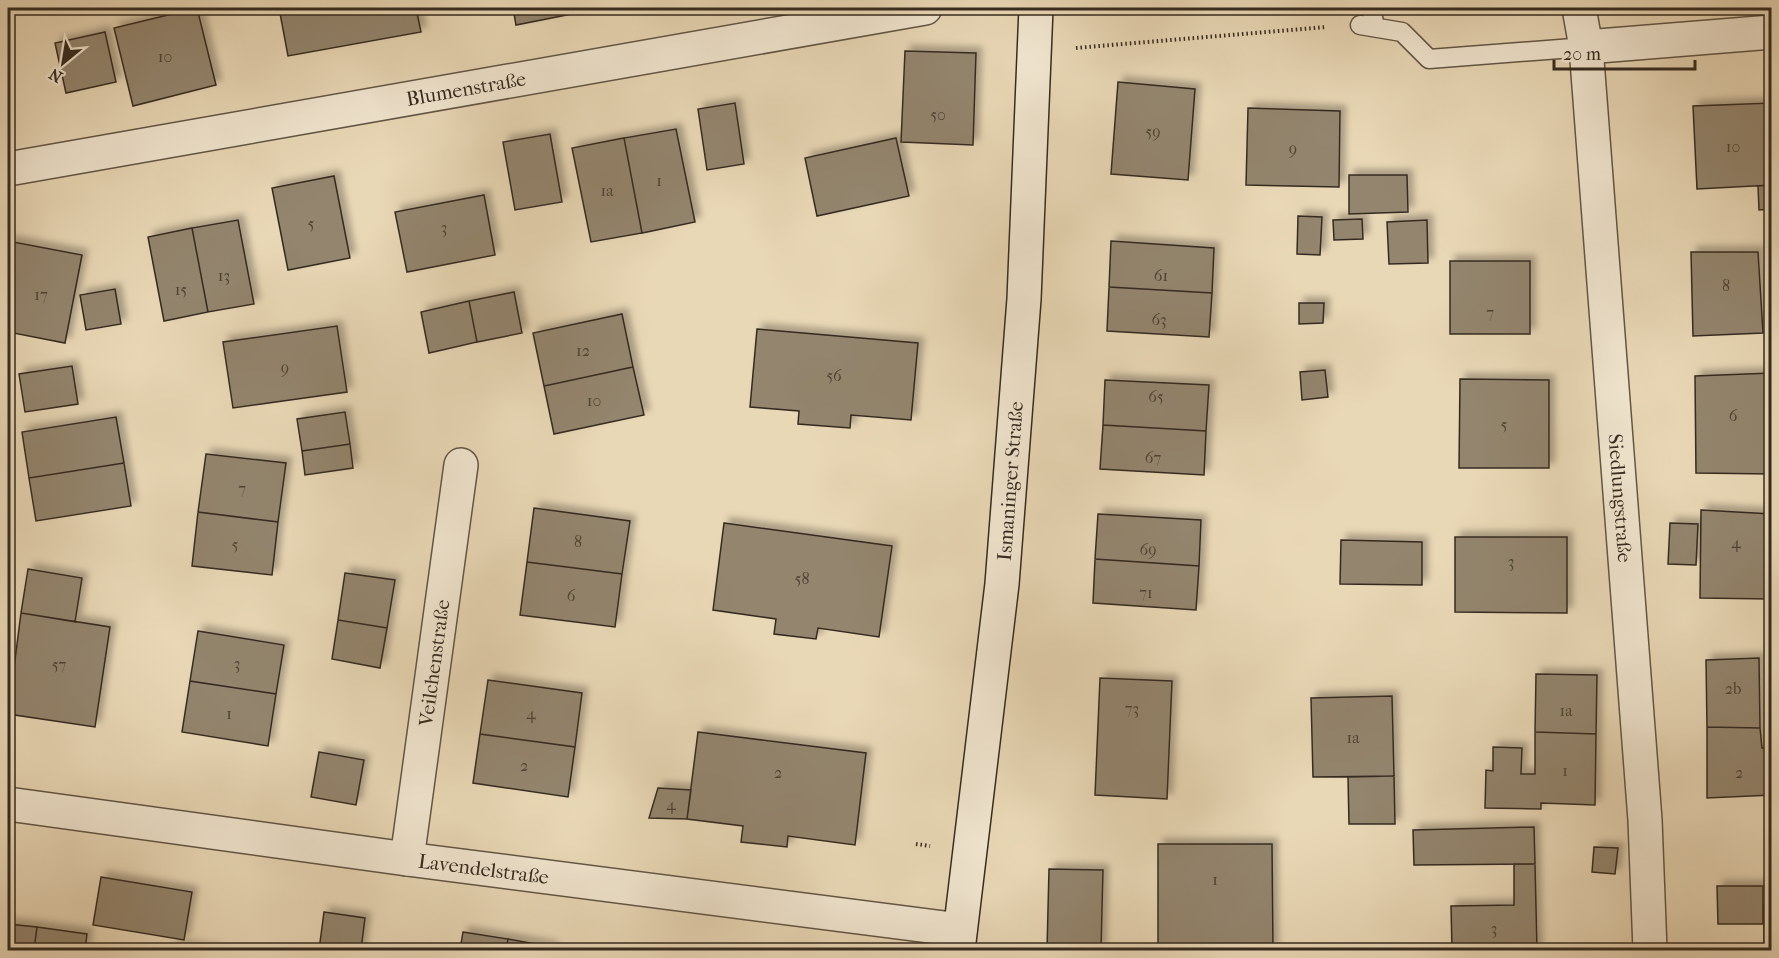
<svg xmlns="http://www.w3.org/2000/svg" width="1779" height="958" viewBox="0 0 1779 958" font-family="'IM FELL French Canon',serif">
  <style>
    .building { fill: #93856e; stroke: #352b21; stroke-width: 1.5; filter: url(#shadow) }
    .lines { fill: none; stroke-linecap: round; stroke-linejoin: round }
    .service-casing { stroke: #625646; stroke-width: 21 }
    .minor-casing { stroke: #625646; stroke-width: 36 }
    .secondary-casing { stroke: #352b21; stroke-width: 36 }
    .path { stroke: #352b21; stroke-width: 4; stroke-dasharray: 1.5 3; stroke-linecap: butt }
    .service { stroke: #f1e6d0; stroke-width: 18 }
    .minor { stroke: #f1e6d0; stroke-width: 33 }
    .secondary { stroke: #f1e6d0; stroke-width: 33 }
    .labels { text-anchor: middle; stroke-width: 4.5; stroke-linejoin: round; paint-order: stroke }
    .number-label { font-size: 16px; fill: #4c4234 }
    .street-label { font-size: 20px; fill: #352b21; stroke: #f1e6d0 }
  </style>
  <defs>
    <filter id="shadow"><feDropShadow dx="5.5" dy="-5.5" stdDeviation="3" flood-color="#0004"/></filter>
  </defs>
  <rect width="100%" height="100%" fill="#e9d8b6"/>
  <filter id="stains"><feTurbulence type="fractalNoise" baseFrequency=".00333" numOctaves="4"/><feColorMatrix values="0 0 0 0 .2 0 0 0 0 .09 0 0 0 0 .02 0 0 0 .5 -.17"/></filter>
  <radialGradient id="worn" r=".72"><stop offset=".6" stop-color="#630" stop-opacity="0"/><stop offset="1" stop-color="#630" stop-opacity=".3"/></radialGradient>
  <path class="building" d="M197 8 216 85 133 106 114 28Z
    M279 8H416L421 32 288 56Z
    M513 8H602L516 25Z
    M105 32 116 82 66 93 55 43Z
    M905 51 976 53 973 145 901 142Z
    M1118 82 1195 89 1188 180 1111 174Z
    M735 103 744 164 707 170 698 109Z
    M1772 103V185L1697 189 1693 106Z
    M1248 108 1340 111 1339 187 1246 185Z
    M676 129 695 222 642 233 624 138Z
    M550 134 562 202 515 210 503 142Z
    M624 138 642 233 591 242 572 148Z
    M896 138 909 196 817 216 805 158Z
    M1349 175H1407L1408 212 1349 214Z
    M334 176 350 258 288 270 272 188Z
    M1772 185V209L1759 210 1758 186Z
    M484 195 495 255 407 272 395 212Z
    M1298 216 1322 217 1320 255 1297 254Z
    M1362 219 1363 239 1334 240 1333 220Z
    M238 220 254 304 208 312 192 228Z
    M1427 220 1428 263 1389 264 1387 222Z
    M192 228 208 312 164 321 148 237Z
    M8 241 82 255 65 343 8 332Z
    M1111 241 1214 248 1212 293 1109 287Z
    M1691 252H1758L1763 333 1693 336Z
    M1450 261H1530V334H1450Z
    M1109 287 1212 293 1209 337 1107 331Z
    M115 289 121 324 86 330 80 295Z
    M514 292 522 333 477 342 469 301Z
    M469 301 477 342 429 353 421 312Z
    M1299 303H1324L1323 323 1299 324Z
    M622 314 633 367 544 386 533 333Z
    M337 326 347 392 233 408 223 342Z
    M757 329 918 343 911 420 851 415 850 428 798 424 799 411 750 407Z
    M72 366 78 404 25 412 19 374Z
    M633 367 644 415 554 434 544 386Z
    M1325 370 1328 397 1302 400 1300 372Z
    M1772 373V474L1696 473 1695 376Z
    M1460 379 1549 380V468H1459Z
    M1105 380 1209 385 1206 431 1103 425Z
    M345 412 350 444 302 451 297 419Z
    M116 417 124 463 29 478 22 432Z
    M1103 425 1206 431 1204 475 1100 469Z
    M350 444 353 468 305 475 302 451Z
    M206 454 286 463 278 522 198 512Z
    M124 463 131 506 36 521 29 478Z
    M534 508 630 521 622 574 527 562Z
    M1701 510 1772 514 1770 599 1700 598Z
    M198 512 278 522 272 575 192 566Z
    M1098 514 1201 520 1199 566 1095 559Z
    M724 523 892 546 879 637 818 628 816 639 774 634 776 619 713 610Z
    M1670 523 1698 524 1696 565 1668 564Z
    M1455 537H1567V613L1455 612Z
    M1341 540 1422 542V585L1340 584Z
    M1095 559 1199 566 1196 610 1093 603Z
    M527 562 622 574 615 627 520 615Z
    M28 569 82 578 75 622 21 613Z
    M345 573 395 580 387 628 338 620Z
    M21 613 110 627 95 727 8 714Z
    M338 620 387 628 380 668 332 659Z
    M198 631 284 645 276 694 190 681Z
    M1759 658 1760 728 1707 727 1706 660Z
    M1536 674 1597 675 1596 734 1535 732Z
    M1100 678 1172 681 1167 799 1095 795Z
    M488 680 582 693 575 747 480 734Z
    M190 681 276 694 268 746 182 732Z
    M1392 696 1394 776 1313 777 1311 698Z
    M1707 727 1760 728 1762 748H1772V795L1707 798Z
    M698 732 866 753 855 845 788 836 787 847 741 842 743 826 687 819Z
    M1535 732 1596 734 1595 805 1541 803V809L1485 808 1486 770 1493 771V747L1522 748 1521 774H1535Z
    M480 734 575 747 568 797 473 783Z
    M319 752 364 760 356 805 311 797Z
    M1394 776 1395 824H1349L1348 777Z
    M658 788 691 790 687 819 649 818Z
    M1534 827 1535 864 1414 865 1413 830Z
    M1158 844H1272L1273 950H1158Z
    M1594 847 1618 848 1615 874 1592 872Z
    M1514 864H1535L1537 950H1452L1451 906 1514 905Z
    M1049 869 1103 870 1101 950H1047Z
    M101 877 192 892 184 940 93 925Z
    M1717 886H1763V924H1718Z
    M1764 904H1772V950H1764Z
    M324 912 365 918 361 950H319Z
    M8 924 37 927 34 950H8Z
    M37 927 87 934 85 950H34Z
    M463 932 508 939 506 950H460Z
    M508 939 553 947 552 950H506Z
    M173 945 217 950H172Z"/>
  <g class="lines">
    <defs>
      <path id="service" d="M1371 8 1375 27
        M1360 25 1402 32 1429 59 1586 47"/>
      <g id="minor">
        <path id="s1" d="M1579 8 1586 47 1645 820 1650 950"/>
        <path d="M1586 47 1772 32"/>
        <path id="s2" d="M8 169 925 8"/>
        <path id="s3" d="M8 804 407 859 960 930"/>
        <path id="s4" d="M407 859 461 465"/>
      </g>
      <g id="secondary">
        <path id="s5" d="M958 950 1002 584 1024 299 1036 8"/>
      </g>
    </defs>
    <use href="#service" class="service-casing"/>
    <use href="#minor" class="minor-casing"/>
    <use href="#secondary" class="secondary-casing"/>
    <path class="path" d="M1076 48 1326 27
      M916 844 930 846"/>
    <use href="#service" class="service"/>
    <use href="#minor" class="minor"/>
    <use href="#secondary" class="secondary"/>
  </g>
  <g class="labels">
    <g class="number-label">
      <text x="165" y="62">10</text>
      <text x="938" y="120">50</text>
      <text x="1153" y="137">59</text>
      <text x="1733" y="152">10</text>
      <text x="1293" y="154">9</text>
      <text x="659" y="186">1</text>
      <text x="607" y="196">1a</text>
      <text x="311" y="229">5</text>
      <text x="444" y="233">3</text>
      <text x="224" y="281">13</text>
      <text x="1161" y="281">61</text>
      <text x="1726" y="291">8</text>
      <text x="181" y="295">15</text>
      <text x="41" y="300">17</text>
      <text x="1490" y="318">7</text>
      <text x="1159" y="325">63</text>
      <text x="583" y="356">12</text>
      <text x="285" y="373">9</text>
      <text x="834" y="381">56</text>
      <text x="1156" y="402">65</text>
      <text x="594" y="406">10</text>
      <text x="1733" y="421">6</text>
      <text x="1504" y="430">5</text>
      <text x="1153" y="463">67</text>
      <text x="242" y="494">7</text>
      <text x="578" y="547">8</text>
      <text x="1736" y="548">4</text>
      <text x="235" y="550">5</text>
      <text x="1148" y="555">69</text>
      <text x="1511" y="567">3</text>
      <text x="802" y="584">58</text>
      <text x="1146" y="598">71</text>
      <text x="571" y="601">6</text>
      <text x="237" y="669">3</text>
      <text x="59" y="670">57</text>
      <text x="1733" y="694">2b</text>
      <text x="1132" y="714">73</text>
      <text x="1566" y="716">1a</text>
      <text x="229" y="719">1</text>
      <text x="531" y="719">4</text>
      <text x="1353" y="743">1a</text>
      <text x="524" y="771">2</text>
      <text x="1565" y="776">1</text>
      <text x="778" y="778">2</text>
      <text x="1739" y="778">2</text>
      <text x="671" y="810">4</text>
      <text x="1215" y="885">1</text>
      <text x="1494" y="934">3</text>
    </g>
    <g class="street-label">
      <text dy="7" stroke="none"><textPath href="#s2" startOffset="465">Blumenstraße</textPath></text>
      <text dy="7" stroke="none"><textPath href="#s5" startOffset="472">Ismaninger Straße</textPath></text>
      <text dy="7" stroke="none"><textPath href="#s1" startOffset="492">Siedlungstraße</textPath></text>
      <text dy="7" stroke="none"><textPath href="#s4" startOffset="198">Veilchenstraße</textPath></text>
      <text dy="7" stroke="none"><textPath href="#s3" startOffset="480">Lavendelstraße</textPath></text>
    </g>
  </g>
  <rect width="1779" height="958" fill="none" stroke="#e9d8b6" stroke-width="30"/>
  <rect x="9" y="9" width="1761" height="940" fill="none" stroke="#352b21" stroke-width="3"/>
  <rect x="15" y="15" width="1749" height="928" fill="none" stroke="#352b21" stroke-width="1.5"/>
  <g transform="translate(63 63) rotate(210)" stroke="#f1e6d0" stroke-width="4.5" paint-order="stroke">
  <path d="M0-4.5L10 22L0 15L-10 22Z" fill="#352b21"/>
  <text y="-9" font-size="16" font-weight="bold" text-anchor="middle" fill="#352b21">N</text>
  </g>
  <path d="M1554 60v9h141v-9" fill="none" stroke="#352b21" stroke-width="3"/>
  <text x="1563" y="60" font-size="18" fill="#352b21" stroke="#f1e6d0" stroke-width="4.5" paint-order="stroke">20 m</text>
  <rect width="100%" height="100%" filter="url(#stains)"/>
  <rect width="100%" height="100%" fill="url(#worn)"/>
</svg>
